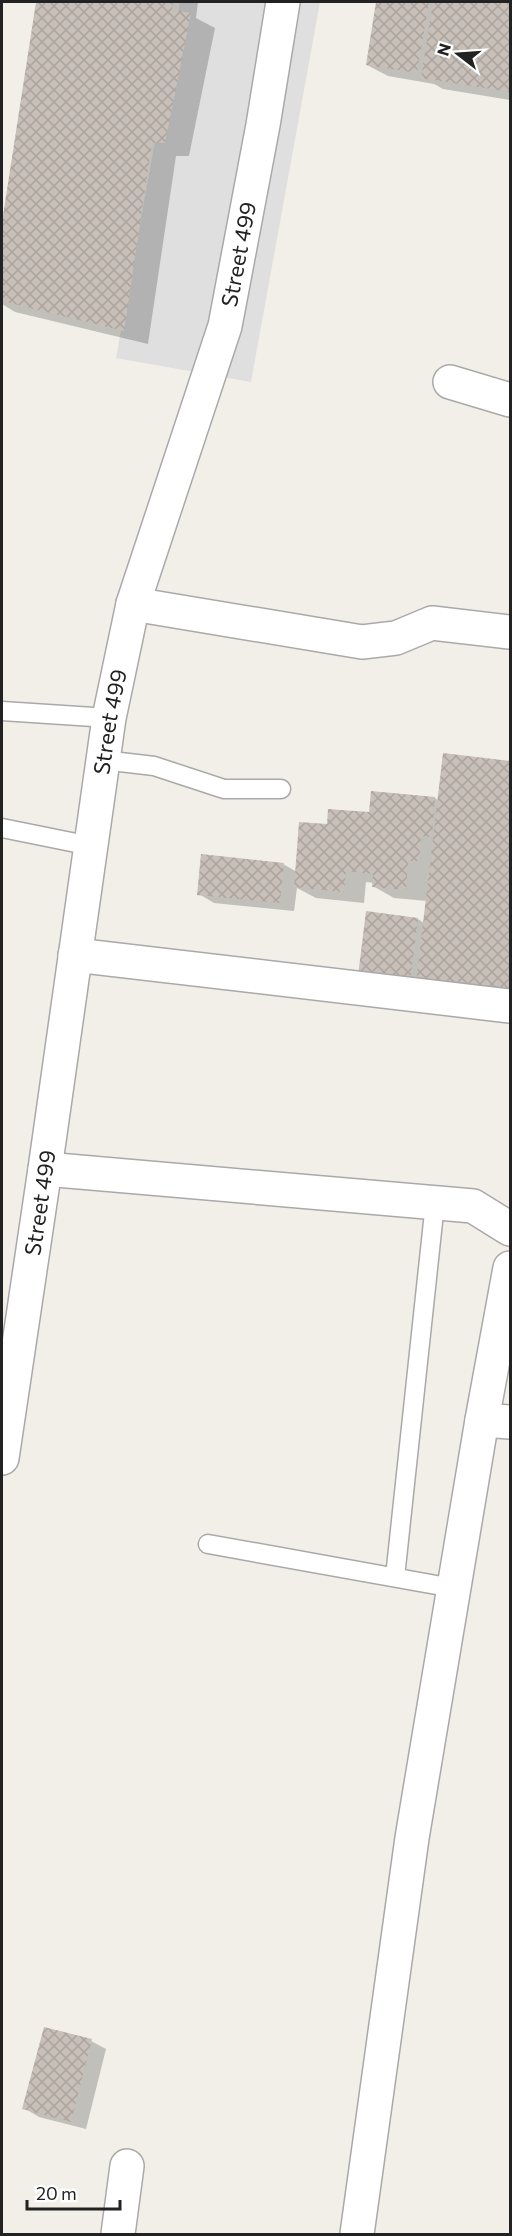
<svg xmlns="http://www.w3.org/2000/svg" width="512" height="2236" viewBox="0 0 512 2236" font-family="Commissioner,sans-serif">
  <style>
    .residential { fill: #e0dfdf }
    .shadow { fill: #0003 }
    .building { fill: url(#building-cross-hatch) }
    .lines { fill: none; stroke-linecap: round; stroke-linejoin: round }
    .service-casing { stroke: #a9a9a9; stroke-width: 21 }
    .minor-casing { stroke: #a9a9a9; stroke-width: 36 }
    .service { stroke: #fff; stroke-width: 18 }
    .minor { stroke: #fff; stroke-width: 33 }
    .labels { text-anchor: middle; stroke-width: 4.5; stroke-linejoin: round; paint-order: stroke }
    .street-label { font-size: 22px; fill: #222; stroke: #fff }
  </style>
  <defs>
    <pattern id="building-cross-hatch" width="8" height="8" patternUnits="userSpaceOnUse" patternTransform="scale(1.5)"><rect width="8" height="8" fill="#c7bfb8"/><path d="M0 0l8 8M0 8l8-8" fill="none" stroke="#aba49e"/></pattern>
  </defs>
  <rect width="100%" height="100%" fill="#f2efe9"/>
  <path class="residential" d="M180 2H320L251 382 116 358Z"/>
  <path class="shadow" d="M38 2H198L196 18 215 28 189 156H176L148 344 15 312 2 304V232Z
    M378 2H510V100L443 89 434 84 388 76 367 65Z
    M444 754 510 762V1004L375 983 418 919 424 923 427 901 394 898 373 886 374 883 366 882 364 903 316 898 297 888 294 911 214 903 199 894 283 864 297 872 328 826 435 798 438 800Z
    M91 2041 106 2049 86 2129 39 2117 24 2108Z"/>
  <path class="building" d="M36 2H173L172 10 191 13 165 143H152L124 331 2 301V222Z
    M376 2H429L417 73 366 65Z
    M433 2H510V92L421 78Z
    M443 753 510 761V994L416 983Z
    M371 791 435 797 432 837 421 836 419 861H408L406 890 372 887 373 874 346 871 344 892 294 887 299 822 327 824 328 809 369 812Z
    M201 854 284 863 280 903 197 895Z
    M366 911 418 918 410 982 358 976Z
    M44 2027 92 2039 71 2122 22 2109Z"/>
  <g class="lines">
    <defs>
      <path id="service" d="M2 711 109 718
        M103 760 154 766 224 789H281
        M2 828 91 846
        M208 1544 453 1588
        M395 1577 435 1203"/>
      <g id="minor">
        <path d="M450 382 510 400"/>
        <path d="M133 604 362 642 396 638 432 623 510 632"/>
        <path d="M75 955 510 1006"/>
        <path d="M45 1169 473 1206 510 1229"/>
        <path d="M482 1420 510 1422"/>
        <path id="s1" d="M2 1458 45 1169 109 718 133 604 225 326 263 125 283 2"/>
        <path d="M118 2234 127 2166"/>
        <path d="M357 2234 412 1838 482 1420 510 1268"/>
      </g>
    </defs>
    <use href="#service" class="service-casing"/>
    <use href="#minor" class="minor-casing"/>
    <use href="#service" class="service"/>
    <use href="#minor" class="minor"/>
  </g>
  <g class="labels">
    <g class="street-label">
      <text dy="8" stroke="none"><textPath href="#s1" startOffset="1230">Street 499</textPath></text>
      <text dy="8" stroke="none"><textPath href="#s1" startOffset="744">Street 499</textPath></text>
      <text dy="8" stroke="none"><textPath href="#s1" startOffset="258">Street 499</textPath></text>
    </g>
  </g>
  <rect width="512" height="2236" fill="none" stroke="#222222" stroke-width="6"/>
  <g transform="translate(458 54) rotate(287)" stroke="#ffffff" stroke-width="4.5" paint-order="stroke">
  <path d="M0-4.5L10 22L0 15L-10 22Z" fill="#222222"/>
  <text y="-9" font-size="16" font-weight="bold" text-anchor="middle" fill="#222222">N</text>
  </g>
  <path d="M27 2200v9h93v-9" fill="none" stroke="#222222" stroke-width="3"/>
  <text x="36" y="2200" font-size="18" fill="#222222" stroke="#ffffff" stroke-width="4.5" paint-order="stroke">20 m</text>
</svg>
